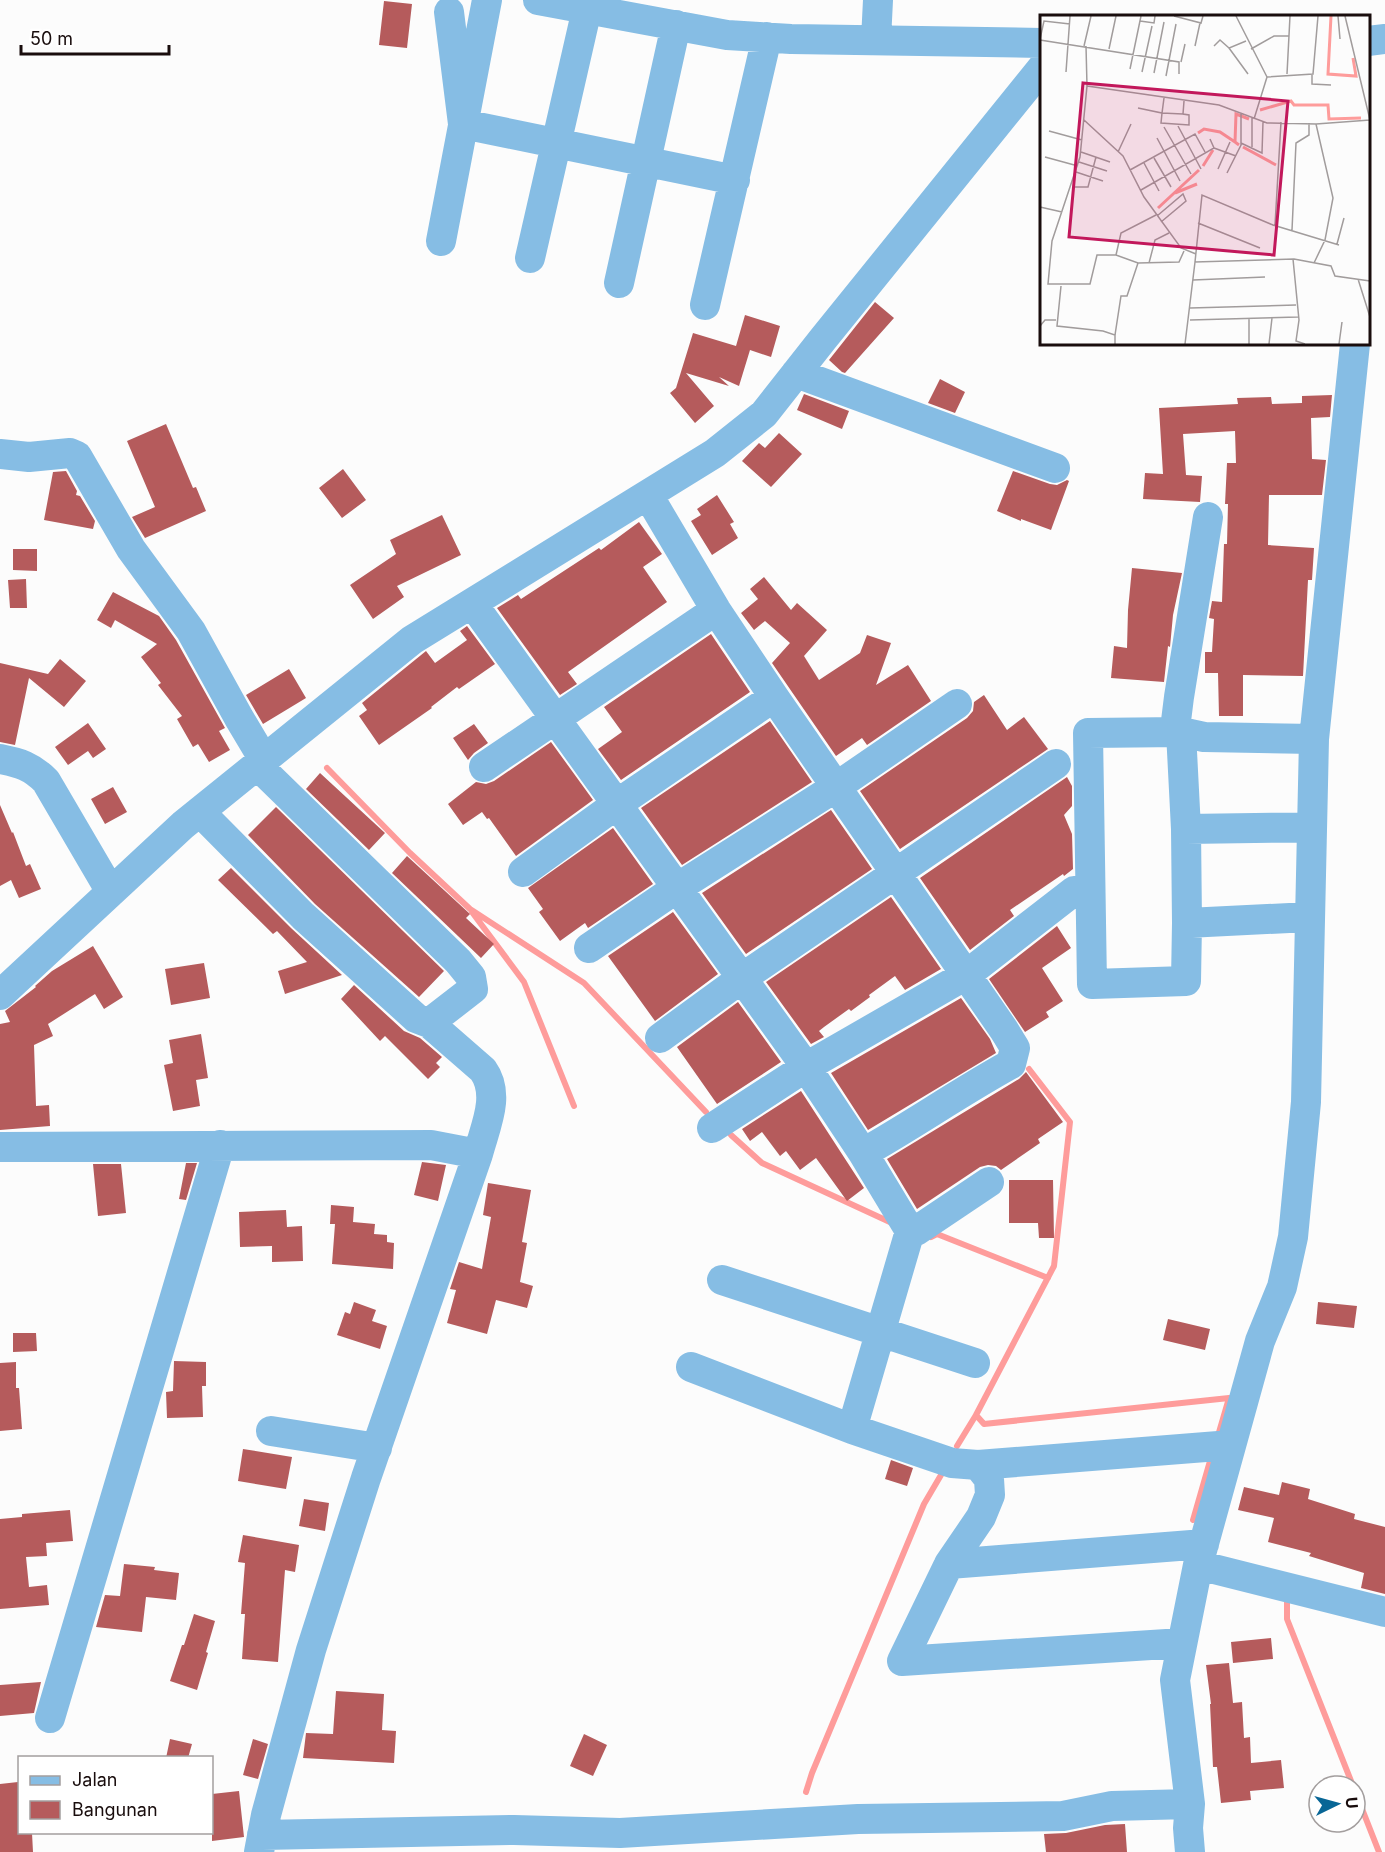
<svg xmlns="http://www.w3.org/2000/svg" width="1385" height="1852" viewBox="0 0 1385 1852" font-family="Inter,sans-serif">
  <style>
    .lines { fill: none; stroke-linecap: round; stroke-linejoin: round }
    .stream { stroke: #fe9c9b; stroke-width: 6 }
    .building { fill: #b55b5c }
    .minor { stroke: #86bde4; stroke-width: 30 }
    .inset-river { fill: none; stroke: #fe9c9b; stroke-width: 3 }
    .inset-road { fill: none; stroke: #a19c9c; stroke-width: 1.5 }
    .view { fill: #c2185b; fill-opacity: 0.15; stroke: #c2185b; stroke-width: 3 }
    .inset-edge { fill: none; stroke: #190d0d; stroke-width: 3 }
  </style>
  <rect width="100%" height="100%" fill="#fcfcfc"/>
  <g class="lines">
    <path class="stream" d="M327 768 410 853 470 909 584 983 706 1112
      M472 912 524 982 574 1106
      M731 1135 762 1163 892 1223
      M931 1237 937 1234 1048 1278
      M976 1415 1054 1266 1070 1122 1029 1069
      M957 1446 976 1415 984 1424 1229 1398 1217 1439
      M1193 1520 1212 1454
      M1287 1601V1619L1353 1786
      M1355 1791 1379 1852
      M806 1792 812 1773 924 1504 941 1475"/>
  </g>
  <path class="building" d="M384 1 412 4 407 48 379 45Z
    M875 302 894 318 845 373 842 372 829 360Z
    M745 315 780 326 771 357 750 350 739 386 719 377 729 386 686 373 714 406 695 423 670 393 676 388 693 333 736 346Z
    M940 379 965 392 955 413 928 403Z
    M804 394 849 411 842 429 797 410Z
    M1332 395 1330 417 1311 418 1312 459 1326 460 1322 495H1269L1268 545 1314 548 1312 580H1308L1303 676 1243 675V716H1219L1218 673H1205V652H1212L1214 619 1209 618 1212 601 1222 602 1224 544H1227L1228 504H1225L1227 463H1236L1235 431 1183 434 1186 475 1202 476 1200 502 1143 499 1145 473 1163 474 1159 408 1238 404 1237 398 1271 397 1272 404 1302 403V396Z
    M166 424 193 488 196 487 206 511 145 538 132 517 155 507 127 441Z
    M779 433 802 454 771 487 742 461 759 443 765 448Z
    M343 469 366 500 342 518 319 488Z
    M66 471 77 491 76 495 80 496 95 521 93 529 44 520 53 472Z
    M1013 471 1050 484 1057 485 1067 480 1069 481 1051 530 1021 519V521L997 511Z
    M717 495 734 522 730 524 738 538 712 555 691 521 701 515 697 509Z
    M442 515 461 555 397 586 404 597 373 619 350 585 396 554 390 540Z
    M639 522 662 554 643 567 667 602 568 672 577 684 560 695 497 608 518 595 521 599 599 548 601 550Z
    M13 549H37V571L13 570Z
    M1132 568 1182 573 1173 615 1170 647 1168 646 1164 682 1111 678 1114 646 1127 648 1128 610Z
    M764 577 791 610 797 603 827 630 804 656 819 680 860 653 867 635 891 643 876 685 908 665 931 701 867 745 862 738 836 756 772 663 790 643 765 621 754 630 741 613 758 599 750 589Z
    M26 579 27 608H10L8 580Z
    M113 592 159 616 176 640 225 728 219 731 230 750 209 762 198 744 193 747 177 719 182 716 158 685 161 683 141 657 157 644 115 620 111 628 97 620Z
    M467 626 495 664 459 689 457 687 431 707 432 708 379 745 359 716 367 710 362 703 426 651 435 663 467 640 460 631Z
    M711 634 750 692 621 780 598 749 622 732 604 707Z
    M60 659 86 681 64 707 29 678 15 745 0 742V663L48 674Z
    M289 669 306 698 263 724 246 695Z
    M984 695 1007 730 1024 717 1048 749 900 849 860 791 967 718 973 711 974 702Z
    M770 721 812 782 682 865 641 808Z
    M88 723 106 749 93 758 88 751 68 765 55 747Z
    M474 724 488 743 474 753 468 760 453 738Z
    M551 742 593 800 516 856 489 818 487 819 482 812 463 825 448 804 476 782 486 784 494 781Z
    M320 773 385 833 369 850 306 789Z
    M1067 777 1072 786V806L1064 815 1072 834 1073 869 1064 876 1063 874 1010 910 1014 916 970 950 920 878Z
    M113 787 127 812 105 824 91 799Z
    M0 805 12 833 13 832 26 866 30 864 41 889 19 898 11 880 0 886Z
    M276 807 444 971 419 997 315 904 248 835Z
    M831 810 872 869 746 954 702 893Z
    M613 828 653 884 588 928 585 923 560 941 539 912 543 909 528 888Z
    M407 856 470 914 466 918 494 944 481 958 392 873Z
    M231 868 291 928 342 975 285 994 278 971 307 962 277 931 273 934 218 880Z
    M891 897 941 969 905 990 895 976 869 995 870 997 851 1011 849 1009 824 1027 819 1031 824 1037 811 1044 766 982Z
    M673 912 718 974 655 1021 608 956Z
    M1057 926 1071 948 1042 968 1063 1001 1046 1012 1049 1017 1025 1032 989 979Z
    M93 946 123 997 104 1009 95 994 48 1024 53 1036 34 1045 36 1106 49 1105 50 1126 0 1130V1024L10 1022 5 1011 36 987 35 986 52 971Z
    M204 963 210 998 171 1005 165 969Z
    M354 985 404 1031 420 1038 442 1057 436 1063 440 1067 428 1079 385 1036 380 1041 341 999Z
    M961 998 990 1039 996 1053 868 1130 831 1073Z
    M738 1002 781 1062 717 1104 677 1047Z
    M201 1034 208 1078 196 1080 200 1106 173 1111 164 1065 173 1063 169 1040Z
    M1026 1072 1063 1122 1038 1139 1040 1143 1001 1170 996 1166 988 1165 980 1167 917 1209 887 1159 1019 1079Z
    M801 1091 864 1188 847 1201 816 1158 800 1170 786 1151 780 1156 762 1132 750 1141 742 1129Z
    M422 1162 446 1165 438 1201 414 1195Z
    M186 1163H197L186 1200 179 1199Z
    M93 1164H121L126 1213 98 1216Z
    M1009 1180H1053L1054 1238H1039L1038 1223H1009Z
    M488 1183 531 1190 522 1242 527 1243 520 1282 533 1286 527 1308 496 1300 487 1334 447 1323 456 1290 450 1289 459 1262 482 1269 491 1217 483 1215Z
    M331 1205 354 1207 353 1222 375 1224 374 1234 387 1235V1242L394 1243 393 1269 332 1264 335 1224H330Z
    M286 1210 287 1227 302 1226 303 1261 272 1262V1246L240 1247 239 1212Z
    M354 1302 376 1310 372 1321 387 1326 380 1349 337 1335 345 1312 350 1314Z
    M1318 1302 1357 1306 1354 1328 1316 1324Z
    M1168 1319 1210 1329 1205 1350 1163 1340Z
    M13 1333H36L37 1351 13 1352Z
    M174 1361 206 1362V1386H202L203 1417 167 1418 166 1392 173 1391Z
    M16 1362V1388H19L22 1429 0 1431V1363Z
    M243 1449 292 1457 286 1489 238 1481Z
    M891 1460 913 1468 907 1486 885 1479Z
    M1282 1482 1310 1489 1308 1499 1355 1514 1354 1519 1385 1527V1594L1361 1588 1364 1573 1309 1556 1311 1553 1268 1542 1274 1518 1238 1510 1244 1487 1279 1495Z
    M304 1499 329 1503 325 1531 299 1526Z
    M70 1510 73 1541 46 1543 47 1556 26 1557 29 1587 47 1585 49 1605 0 1609V1519L22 1517V1514Z
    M243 1535 299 1545 295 1572 285 1570 278 1662 242 1659 245 1614H241L245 1563 238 1562Z
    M124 1564 155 1567 154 1570 179 1573 176 1600 146 1597 142 1632 96 1627 105 1595 120 1596Z
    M194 1614 215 1621 206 1652 208 1653 197 1690 170 1681 182 1645H184Z
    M1271 1638 1273 1659 1233 1663 1231 1642Z
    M1229 1663 1233 1703 1242 1702 1244 1738 1250 1737 1251 1763 1281 1760 1284 1788 1250 1791 1251 1800 1221 1803 1217 1767H1213L1210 1704H1211L1206 1665Z
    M41 1682 34 1713 0 1716V1685Z
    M336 1691 384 1694 382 1730 396 1731 394 1763 303 1758 306 1733 333 1734Z
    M584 1734 607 1745 593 1776 570 1766Z
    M170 1739 192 1744 188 1758H166Z
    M253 1739 268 1744 258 1779 243 1775Z
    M18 1782 20 1833H32L33 1852H0V1784Z
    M239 1791 244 1837 212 1841V1794Z
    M1125 1824 1127 1852H1046L1044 1834 1066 1833 1105 1825Z"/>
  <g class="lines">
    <path class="minor" d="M538 0 727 35 791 39 1042 43
      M449 12 463 124 735 180
      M876 40 878 0
      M1368 41 1385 39
      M441 241 487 0
      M530 258 587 9
      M619 283 676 25
      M705 305 767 37
      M796 373 1055 468
      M0 454 29 457 70 453 77 456 131 549 191 631 239 718 264 760
      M648 495 716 610 774 697 1004 1030 1015 1048 1011 1064C960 1092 913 1125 863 1153
      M1208 517 1179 697 1176 721 1181 732 1204 737 1314 739
      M472 603 806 1067 863 1153 910 1231H916L989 1182
      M0 759C20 763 31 766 46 781L111 892
      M484 767 716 610
      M200 812 303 916 416 1018 429 1023 473 989 471 977 458 961 257 765
      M1186 829 1312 827
      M523 872 617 804 774 697
      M1187 923 1186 829 1181 732 1088 733 1092 984 1186 981 1187 923 1309 917
      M589 948 677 888 836 787 957 704
      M0 995 183 825 412 640 715 453 764 414 823 339 1042 68
      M429 1023 483 1070C501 1095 485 1127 478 1154
      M660 1038 742 978 1056 764
      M712 1128 806 1067 966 975 1074 891
      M0 1147 431 1145 478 1154 366 1478 311 1650 266 1815 259 1852
      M722 1280 975 1363
      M691 1367 852 1429 952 1463 978 1465 1231 1445
      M852 1429 910 1231
      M271 1431 377 1448
      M978 1465 989 1479 990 1495 981 1517 949 1564 902 1661 1182 1643
      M949 1564 1204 1544
      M1198 1565 1385 1612
      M50 1718 220 1145
      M262 1835 514 1830 620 1833 858 1819 1063 1816 1112 1806 1190 1804
      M1190 1852 1188 1828 1190 1804 1175 1680 1198 1565 1260 1341 1282 1287 1293 1237 1306 1102 1314 739 1355 344"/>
  </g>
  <g transform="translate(1040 15)">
    <rect width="330" height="330" fill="#fcfcfc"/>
    <path class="inset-river" d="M291 1 288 59 316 61 313 43M220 95 251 86 254 90H288L289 104 321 103M158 118 164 114 180 117 195 127M199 130 195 127 196 99 209 104M203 132 236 150M163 151 173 135M135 178 157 169M118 193 159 155"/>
    <path class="inset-road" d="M134 1 161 8 163 1M196 1 227 62 214 104M298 1 300 24M305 1 330 105M100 6 114 8 115 1M0 24 4 6 30 9M0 25 139 47V59M206 26 189 33 208 59M44 31 51 1M46 31 47 71 40 142 12 226 8 269H50L57 240H76L98 248 139 247 144 236M155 31 160 8M174 31 180 25 189 33M69 34 76 1M211 34 234 21H249M141 47 145 29M90 54 101 1M26 57 30 1M102 57 112 11M114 58 124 7M247 59 250 1M272 59V69L291 70M126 61 136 9M227 62 273 59 278 1M47 71 179 90 227 108 276 109 293 183 285 225 274 248M98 93 122 98 124 83M143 99 122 98 121 108 149 110V100L143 99 144 86M44 105 83 141 104 182 141 233 156 239M276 109 330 105M138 111 161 154M124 112 151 159M9 116 42 125M117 123 140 166M201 128 222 138 223 107M212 132V103M174 133 196 141M41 137 70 147M78 137 91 109M5 142 38 151M114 143 131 172M39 147 67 156M104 148 119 176M178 154 190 127M90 155 155 119 165 137M36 157 63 166M187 158 201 130V99M35 172H48L56 142M101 175 174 133 170 124M0 192 22 197M117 201 143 179 146 186 121 207M158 208 220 233M235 210 241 107M252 215 256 128 269 120V108M297 229 304 203M299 230 233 210 162 180 155 247 254 244 291 251 295 261 330 266M76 240 81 218 116 200M253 244 259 305 256 326 265 329M109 248 115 225 129 218M318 264 330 302M153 265 225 262M21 271 17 311 63 316 75 320V329M150 293 256 290M209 304V329M150 305 258 302M0 311 5 305H16M75 320 81 281H87L98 248M145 329 155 247M229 329 232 303M299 329 302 307"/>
    <path class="view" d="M43 68 248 86 234 240 29 222Z"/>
    <rect width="330" height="330" class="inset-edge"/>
  </g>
  <rect x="18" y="1756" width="195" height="78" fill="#ffffff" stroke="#a39e9e" stroke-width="1.5"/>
  <rect x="30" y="1776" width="30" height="9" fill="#86bde4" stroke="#a39e9e" stroke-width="1.5"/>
  <text x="72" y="1786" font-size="18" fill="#190d0d">Jalan</text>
  <rect x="30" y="1801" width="30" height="18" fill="#b55b5c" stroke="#a39e9e" stroke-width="1.5"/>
  <text x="72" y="1816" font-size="18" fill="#190d0d">Bangunan</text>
  <g transform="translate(1337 1804) rotate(85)"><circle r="28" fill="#ffffff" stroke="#a39e9e" stroke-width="1.5"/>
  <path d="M0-4.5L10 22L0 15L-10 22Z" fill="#086696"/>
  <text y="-9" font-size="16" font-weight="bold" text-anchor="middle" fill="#190d0d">U</text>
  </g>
  <path d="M21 45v9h148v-9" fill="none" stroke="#190d0d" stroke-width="3"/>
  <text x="30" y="45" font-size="18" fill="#190d0d" stroke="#ffffff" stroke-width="4.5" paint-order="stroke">50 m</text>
</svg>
